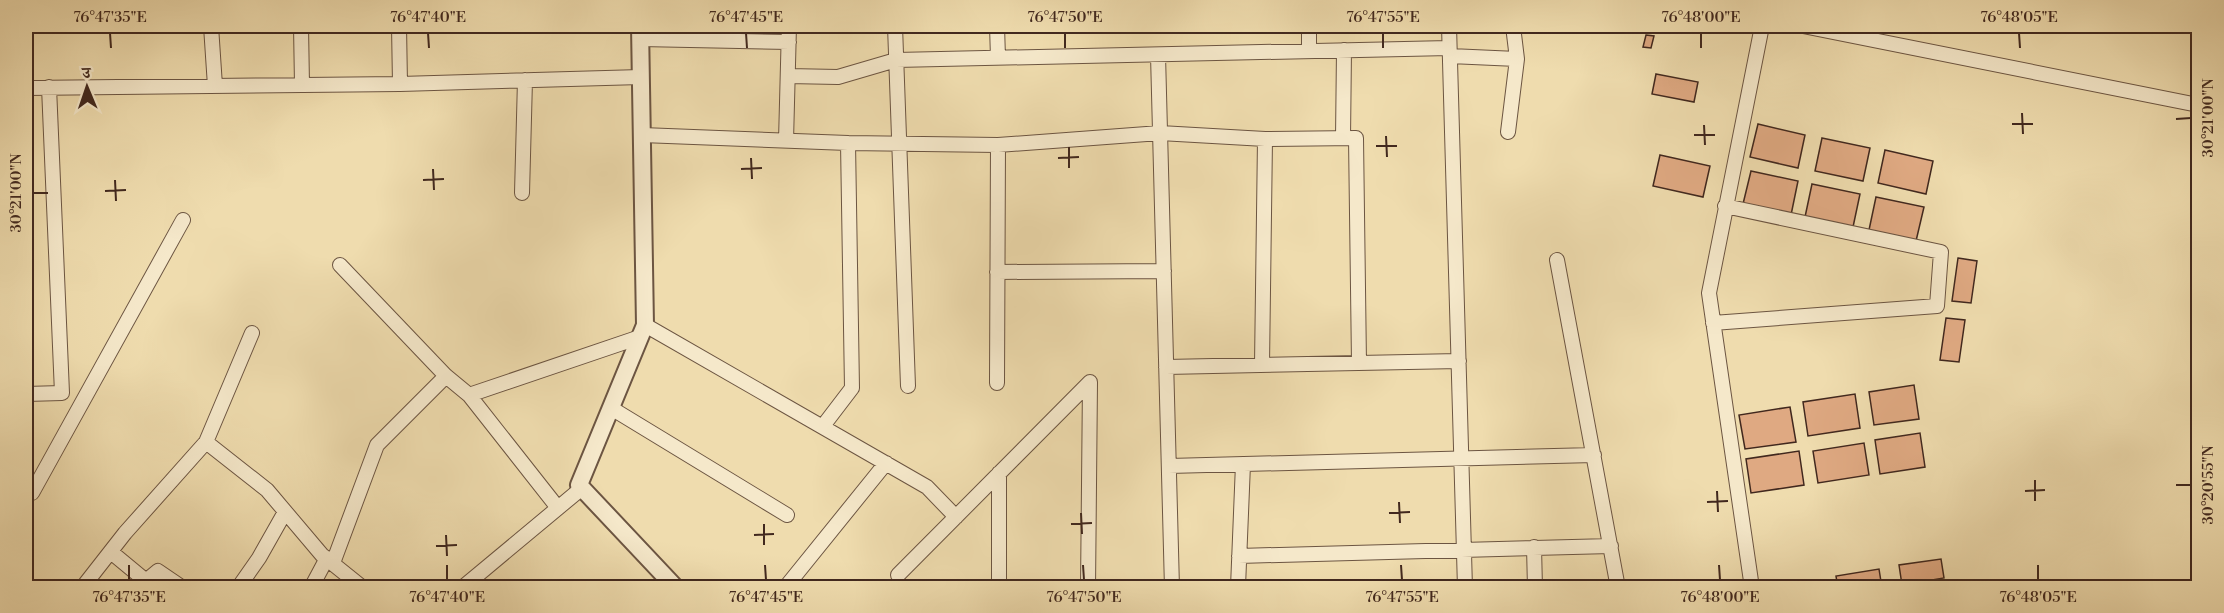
<svg xmlns="http://www.w3.org/2000/svg" width="2224" height="613" viewBox="0 0 2224 613" font-family="'Libre Bodoni','Noto Serif Devanagari',serif">
  <style>
    .building { fill: #dfa982; stroke: #41281e; stroke-width: 1.5 }
    .lines { fill: none; stroke-linecap: round; stroke-linejoin: round }
    .minor-casing { stroke: #6c5542; stroke-width: 16 }
    .tertiary-casing { stroke: #6c5542; stroke-width: 20 }
    .minor { stroke: #f5e8ca; stroke-width: 14 }
    .tertiary { stroke: #f5e8ca; stroke-width: 16 }
    .ticks { fill: none; stroke: #41281e; stroke-width: 2 }
    .neatline { fill: none; stroke: #41281e; stroke-width: 2 }
    .ticks-label { font-size: 15px; text-anchor: middle; fill: #41281e }
  </style>
  <rect width="100%" height="100%" fill="#efdcae"/>
  <filter id="stains"><feTurbulence type="fractalNoise" baseFrequency=".00333" numOctaves="4"/><feColorMatrix values="0 0 0 0 .2 0 0 0 0 .09 0 0 0 0 .02 0 0 0 .5 -.17"/></filter>
  <radialGradient id="worn" r=".72"><stop offset=".6" stop-color="#630" stop-opacity="0"/><stop offset="1" stop-color="#630" stop-opacity=".3"/></radialGradient>
  <path class="building" d="M1646 35 1654 36 1651 48 1643 47Z
    M1656 74 1698 82 1694 102 1652 94Z
    M1758 124 1805 135 1798 168 1750 157Z
    M1822 138 1870 148 1863 181 1815 171Z
    M1885 150 1933 161 1926 194 1878 183Z
    M1660 155 1710 166 1703 197 1653 186Z
    M1751 171 1798 181 1791 215 1743 204Z
    M1812 184 1860 194 1853 227 1805 217Z
    M1876 197 1924 207 1916 241 1869 230Z
    M1958 258 1977 261 1971 303 1952 301Z
    M1946 318 1965 320 1959 362 1940 360Z
    M1914 385 1919 419 1874 425 1869 392Z
    M1855 394 1860 428 1808 436 1803 402Z
    M1790 407 1796 442 1745 449 1739 415Z
    M1920 433 1925 467 1880 474 1875 440Z
    M1864 443 1869 475 1818 483 1813 451Z
    M1799 451 1804 485 1751 493 1746 459Z
    M1941 559 1944 578 1902 585 1899 565Z
    M1879 569 1882 588H1838L1836 576Z
    M1817 580 1818 588H1775L1774 586Z"/>
  <g class="lines">
    <defs>
      <path id="minor" d="M211 26 215 86
        M301 26 302 85
        M399 26 400 84
        M895 26 908 386
        M997 26 998 58
        M1309 26V51
        M1449 26 1465 588
        M1803 26 2198 105
        M640 39 789 42
        M1158 55 1172 588
        M1450 56 1517 59 1513 26
        M788 76 838 77 896 60 1449 48
        M26 88 400 84 641 77
        M1508 132 1517 59
        M642 135 848 143 852 388 823 426
        M1343 138 1344 50
        M786 141 789 26
        M848 143 998 145 997 383
        M998 145 1160 133 1265 139
        M522 193 525 80
        M1557 260 1618 588
        M340 265 446 376 469 395 558 508
        M997 272 1164 271
        M1713 323 1937 306 1941 252 1725 206
        M645 325 927 487 956 517
        M1262 365 1265 139 1356 138 1359 363
        M1166 367 1459 361
        M26 394 62 393 49 87
        M469 395 640 337
        M611 408 787 515
        M206 442 252 333
        M1169 466 1594 455
        M999 473V588
        M26 494 32 493 183 220
        M1534 547 1535 588
        M111 552 146 581 158 571 183 588
        M1239 556 1611 546
        M333 563 377 445 446 376
        M898 575 1090 382 1088 588
        M82 588 125 533 206 442 267 490 322 555 363 588
        M238 588 259 558 285 512
        M311 588 327 558
        M462 588 582 488
        M785 588 886 463
        M1235 588 1238 587 1243 464
        M1752 588 1709 293 1762 26"/>
      <path id="tertiary" d="M640 26 645 325 579 485 676 588"/>
    </defs>
    <use href="#minor" class="minor-casing"/>
    <use href="#tertiary" class="tertiary-casing"/>
    <use href="#minor" class="minor"/>
    <use href="#tertiary" class="tertiary"/>
  </g>
  <path class="ticks" d="M110 33 111 48M428 33 429 48M746 33 747 48M1065 33V48M1383 33V48M1701 33V48M2019 33 2020 48M2022 113 2023 134M2176 119 2191 118M2012 124H2033M1704 125 1705 145M1694 135H1715M1386 136 1387 157M1376 146H1397M1069 147V168M751 158 752 179M1058 158 1079 157M433 169 434 190M741 169 762 168M115 180 116 201M423 180 444 179M105 191 126 190M33 193H48M2035 480V501M2176 485H2191M1717 491 1718 512M2025 491 2045 490M1399 502 1400 523M1707 502 1728 501M1081 513 1082 534M1389 513 1410 512M764 524V545M1071 524 1092 523M446 535 447 556M754 535 774 534M436 546 457 545M129 565V580M447 565V580M765 565 766 580M1083 565 1084 580M1401 565 1402 580M1719 565 1720 580M2038 565V580"/>
  <rect width="2224" height="613" fill="none" stroke="#efdcae" stroke-width="66"/>
  <g transform="translate(87 87) rotate(358)" stroke="#f5e8ca" stroke-width="4.5" paint-order="stroke">
  <path d="M0-4.5L10 22L0 15L-10 22Z" fill="#41281e"/>
  <text y="-9" font-size="16" font-weight="bold" text-anchor="middle" fill="#41281e">उ</text>
  </g>
  <rect x="33" y="33" width="2158" height="547" class="neatline"/>
  <g class="ticks-label">
    <text x="110" y="22">76°47'35"E</text>
    <text x="428" y="22">76°47'40"E</text>
    <text x="746" y="22">76°47'45"E</text>
    <text x="1065" y="22">76°47'50"E</text>
    <text x="1383" y="22">76°47'55"E</text>
    <text x="1701" y="22">76°48'00"E</text>
    <text x="2019" y="22">76°48'05"E</text>
    <text transform="translate(2208 118) rotate(-90)" y="5">30°21'00"N</text>
    <text transform="translate(16 193) rotate(-90)" y="5">30°21'00"N</text>
    <text transform="translate(2208 485) rotate(-90)" y="5">30°20'55"N</text>
    <text x="129" y="602">76°47'35"E</text>
    <text x="447" y="602">76°47'40"E</text>
    <text x="766" y="602">76°47'45"E</text>
    <text x="1084" y="602">76°47'50"E</text>
    <text x="1402" y="602">76°47'55"E</text>
    <text x="1720" y="602">76°48'00"E</text>
    <text x="2038" y="602">76°48'05"E</text>
  </g>
  <rect width="100%" height="100%" filter="url(#stains)"/>
  <rect width="100%" height="100%" fill="url(#worn)"/>
</svg>
